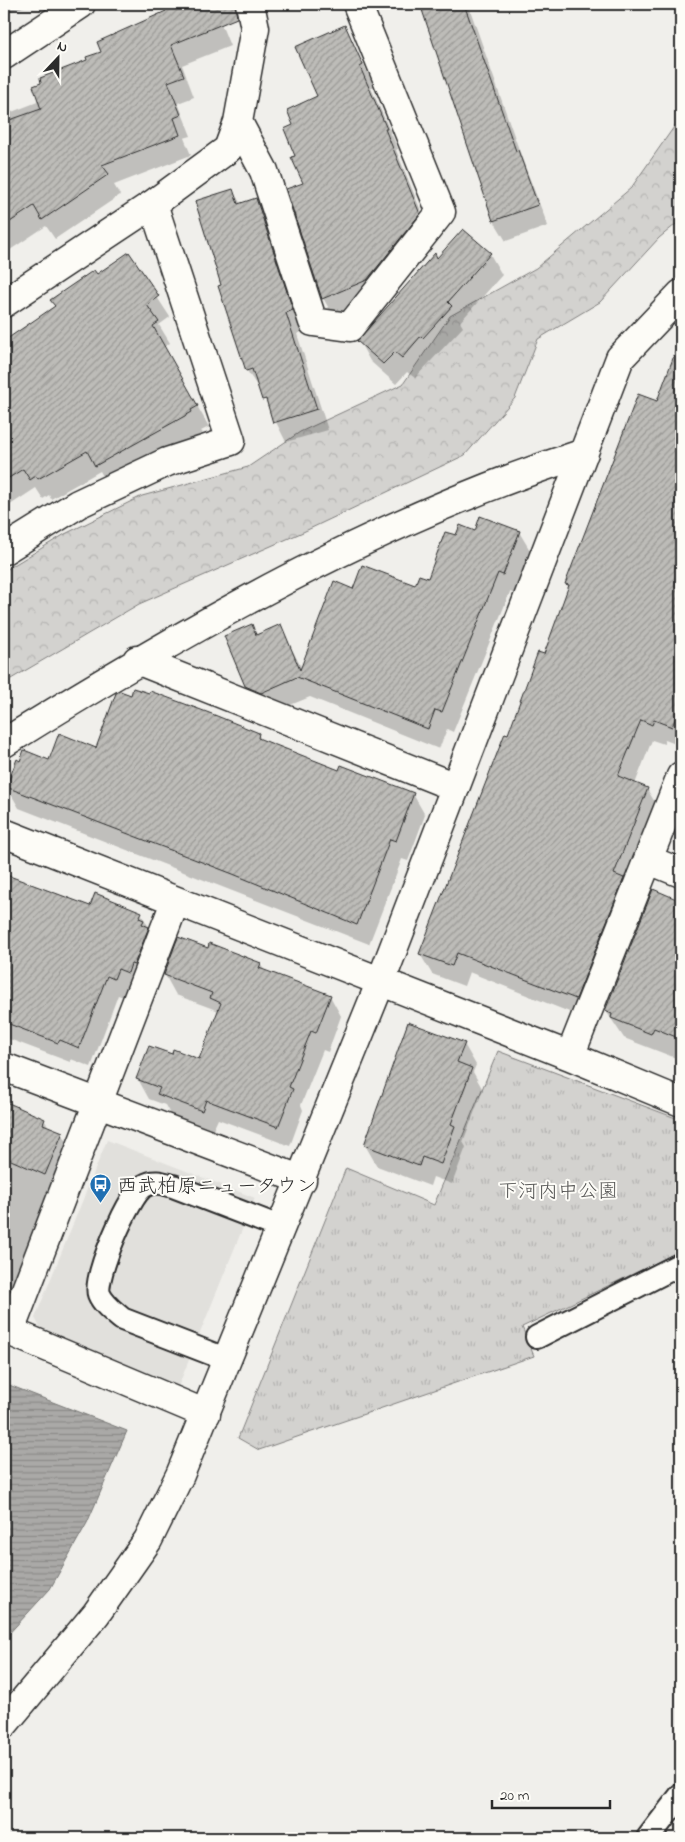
<svg xmlns="http://www.w3.org/2000/svg" width="685" height="1842" viewBox="0 0 685 1842" font-family="'Indie Flower','Klee One',sans-serif">
  <style>
    .built { fill: #e1e0dc }
    .grass { fill: url(#grass-tufts); stroke: #7f7e7d }
    .forest { fill: url(#forest-crowns); stroke: #7f7e7d }
    .water { fill: url(#water-rules); stroke: #777775 }
    .shadow { fill: #0003 }
    .building { fill: url(#building-hatch); stroke: #2b2b2b }
    .lines { fill: none; stroke-linecap: round; stroke-linejoin: round }
    .lane-casing { stroke: #2b2b2b; stroke-width: 26 }
    .street-casing { stroke: #2b2b2b; stroke-width: 31 }
    .secondary-casing { stroke: #2b2b2b; stroke-width: 31 }
    .lane { stroke: #fdfcf7; stroke-width: 22 }
    .street { stroke: #fdfcf7; stroke-width: 28 }
    .secondary { stroke: #fdfcf7; stroke-width: 28 }
    .labels { text-anchor: middle; stroke-width: 4; stroke-linejoin: round; paint-order: stroke }
    .poi-label { font-size: 20px; fill: #2b2b2b; stroke: #fdfcf7; text-anchor: start }
    .park-label { font-size: 20px; fill: #555554; stroke: #fdfcf7 }
  </style>
  <defs>
    <pattern id="grass-tufts" width="24" height="20" patternUnits="userSpaceOnUse" patternTransform="scale(1.25)"><rect width="24" height="20" fill="#d3d2cf"/><path d="M3 7l-1-3M5 7V3M7 7l1-3M15 17l-1-3M17 17v-4M19 17l1-3" fill="none" stroke="#b5b4b2"/></pattern>
    <pattern id="forest-crowns" width="20" height="18" patternUnits="userSpaceOnUse" patternTransform="scale(1.25)"><rect width="20" height="18" fill="#d3d2cf"/><path d="M2 6a3 3 0 1 1 6 0M12 15a3 3 0 1 1 6 0" fill="none" stroke="#b5b4b2"/></pattern>
    <pattern id="water-rules" width="6" height="5" patternUnits="userSpaceOnUse" patternTransform="scale(1.25)"><rect width="6" height="5" fill="#aaa9a7"/><path d="M0 2.5h6" fill="none" stroke="#8b8a88"/></pattern>
    <pattern id="building-hatch" width="6" height="6" patternUnits="userSpaceOnUse" patternTransform="scale(1.25)"><rect width="6" height="6" fill="#bdbcb8"/><path d="M-1 1l2-2M0 6l6-6M5 7l2-2" fill="none" stroke="#9a9996"/></pattern>
  </defs>
  <rect width="100%" height="100%" fill="#f0efeb"/>
  <filter id="ink" filterUnits="userSpaceOnUse"><feTurbulence type="fractalNoise" baseFrequency=".02" numOctaves="2"/><feDisplacementMap in="SourceGraphic" scale="10" xChannelSelector="R" yChannelSelector="G"/><feConvolveMatrix kernelMatrix="1 2 1 2 8 2 1 2 1" color-interpolation-filters="sRGB"/></filter>
  <g filter="url(#ink)">
    <path class="built" d="M107 1140 255 1198 178 1387 42 1331 35 1318Z"/>
    <path class="grass" d="M498 1051 681 1120V1251L522 1327 534 1356 259 1450 238 1438 346 1168 434 1205Z"/>
    <path class="forest" d="M681 117V220L659 238 600 302 538 339 515 398 465 455 303 532 139 604 4 683V571L65 534 142 496 248 467 300 432 403 384 450 316 536 268 631 188Z"/>
    <path class="water" d="M4 1383 127 1431 87 1523 50 1589 4 1639Z"/>
    <path class="shadow" d="M4 4H31L9 12 11 15 4 17Z
      M164 4H213L230 46 182 65 194 97 178 103 191 136 184 138 191 155 114 185 120 195 55 239 46 226 4 254V115L40 101 89 60 167 11Z
      M282 4H302L286 10Z
      M421 4H468L524 164 548 226 506 241 494 221Z
      M345 26 374 86 371 88 398 149 396 150 431 235 379 301 335 319 323 298 305 184 297 156 295 125 318 97Z
      M233 191 241 204 256 199 267 220 303 331 297 334 328 430 286 442 260 390 247 371 223 286Z
      M463 230 490 254 502 275 460 322 463 327 415 378 407 372 396 384 370 361 359 341Z
      M129 254 170 317 159 325 170 343 164 347 209 427 201 431 203 433 108 485 100 471 51 499 49 495 43 499 36 488 4 509V343Z
      M681 341V746L665 740 664 744 652 740 635 784 647 789 659 809 587 1019 469 972 464 986 432 974 420 954 508 736 544 655 569 588 567 584 658 402Z
      M519 532 531 552 515 594 510 592 453 732 447 729 439 749 310 697 273 712 258 706 246 686 251 626 257 636 280 626 302 669 354 591 415 586 428 580 457 537Z
      M149 695 258 734 262 741 340 771 413 794 425 815 408 861 402 859 369 944 19 808 7 787 50 761 96 749 131 697Z
      M4 875 90 907 141 913 152 933 126 998 118 995 91 1067 71 1059 70 1062 4 1037Z
      M654 891 681 902V1060L624 1038 606 1011Z
      M208 950 260 964 265 971 330 996 341 1016 328 1052 323 1050 301 1105 303 1110 290 1146 218 1119 213 1130 170 1114 165 1105 149 1099 138 1079 172 1056 200 1061 219 1011 176 995 165 975Z
      M464 1044 476 1065 473 1072 483 1090 463 1142 466 1147 452 1184 433 1177 430 1186 377 1166 365 1145Z
      M8 1105 44 1120 49 1127 62 1133 74 1154 18 1291 4 1286V1116Z"/>
    <path class="building" d="M163 4H235L237 18 171 45 184 76 168 82 181 115 174 118 180 135 102 165 109 174 42 220 34 206 4 226V122L41 109 33 86 41 83 40 78 87 60 86 57 101 52 97 42 166 11Z
      M420 4H464L516 151 518 150 538 205 493 221Z
      M345 25 363 65 360 67 387 129H385L420 214 367 280 322 299 286 189 303 183 291 157 295 156 284 129 293 125 287 110 317 96 295 47Z
      M233 189 238 204 256 198 293 310 286 313 317 409 273 423 266 399 262 400 252 369 246 371 218 286 221 285 195 201Z
      M463 229 491 253 448 302 452 306 423 338 421 336 402 358 395 352 383 364 357 341 435 253 437 258Z
      M129 252 159 296 147 305 159 322 153 326 198 406 191 410 192 412 95 466 87 451 38 479 36 476 30 480 23 469 4 481V341L55 306 50 300 94 270 97 274Z
      M678 345H681V704L672 727 654 720 652 725 641 720 618 776 648 788 614 874 624 878 576 999 457 953 452 966 419 954 505 733 508 734 538 652 544 654 569 585 565 584 638 394 657 401Z
      M480 516 520 531 503 575 498 573 442 712 435 710 428 729 297 677 261 693 245 686 224 636 252 624 256 635 281 624 300 670 334 581 353 589 362 565 415 585 419 575 428 578 445 532 456 535 460 525 475 531Z
      M133 688 149 693 150 691 212 714 259 733 258 738 339 770 341 765 414 793 396 841 390 839 357 925 233 874 6 787 17 759 20 761 24 750 49 760 59 733 96 748 116 693 120 691 131 695Z
      M4 874 90 906 95 893 142 912 139 918 144 920 142 924 149 927 134 965 131 964 128 973 118 969 114 979 107 976 79 1048 60 1040 58 1043 4 1022Z
      M653 889 681 901V1039L654 1028 651 1034 611 1018 612 1014 605 1011Z
      M178 937 208 948 209 943 261 963 259 968 331 995 316 1033 311 1031 289 1087 293 1089 278 1127 206 1100 202 1111 157 1094 160 1088 136 1079 149 1046 172 1054 173 1049 199 1059 221 1003 210 998 212 993 164 975Z
      M408 1022 465 1043 457 1062 472 1068 451 1124 455 1126 441 1164 422 1157 419 1166 364 1145Z
      M4 1101 45 1119 43 1124 63 1132 45 1175 4 1157Z"/>
    <g class="lines">
      <defs>
        <path id="lane" d="M537 1337 681 1264
          M228 1360 122 1319C114 1312 103 1304 99 1294 93 1279 129 1194 144 1186 154 1180 162 1183 173 1186L282 1228
          M648 1838 681 1795"/>
        <path id="street" d="M238 122 264 171 313 322 350 327 441 212 357 4
          M4 303 153 204 228 149 238 122 255 28 250 4
          M4 550 78 504 167 462 231 441 153 204
          M137 660 455 787
          M4 743C187 629 378 519 584 453
          M4 833 570 1056 681 1102
          M649 860 681 873
          M381 981 620 358 681 294
          M570 1056 681 776
          M4 1067 302 1180
          M4 1329 206 1414
          M10 1331 175 902"/>
        <path id="secondary" d="M4 55 81 4
          M4 1724 96 1614 148 1540 180 1475 381 981"/>
      </defs>
      <use href="#lane" class="lane-casing"/>
      <use href="#street" class="street-casing"/>
      <use href="#secondary" class="secondary-casing"/>
      <use href="#lane" class="lane"/>
      <use href="#street" class="street"/>
      <use href="#secondary" class="secondary"/>
    </g>
  </g>
  <defs>
    <symbol id="bus-pin" viewBox="-11 -11 22 30"><path d="M0 17L-7.5 6A9.5 9.5 0 1 1 7.5 6Z" fill="#1f6fb2" stroke="#fdfcf7"/><path d="M-5-6H5V4H4V6H2V4H-2V6H-4V4H-5ZM-3.5-4V0h7V-4ZM-3.5 1.2v1.5H-2V1.2ZM2 1.2v1.5H3.5V1.2Z" fill="#fff"/></symbol>
  </defs>
  <g fill-rule="evenodd">
    <use href="#bus-pin" x="88" y="1172" width="25" height="34"/>
  </g>
  <g class="labels">
    <g class="poi-label">
      <text x="117" y="1192">西武柏原ニュータウン</text>
    </g>
    <g class="park-label">
      <text x="558" y="1197">下河内中公園</text>
    </g>
  </g>
  <rect width="685" height="1842" fill="none" stroke="#fdfcf7" stroke-width="20"/>
  <rect x="10" y="10" width="665" height="1822" fill="none" stroke="#2b2b2b" stroke-width="2" filter="url(#ink)"/>
  <g transform="translate(58 58) rotate(22)" stroke="#fdfcf7" stroke-width="4" paint-order="stroke">
  <path d="M0-4L9 19L0 12L-9 19Z" fill="#2b2b2b"/>
  <text y="-8" font-size="14" font-weight="bold" text-anchor="middle" fill="#2b2b2b">N</text>
  </g>
  <path d="M492 1800v8h118v-8" fill="none" stroke="#2b2b2b" stroke-width="2.5"/>
  <text x="500" y="1800" font-size="15" fill="#2b2b2b" stroke="#fdfcf7" stroke-width="4" paint-order="stroke">20 m</text>
</svg>
